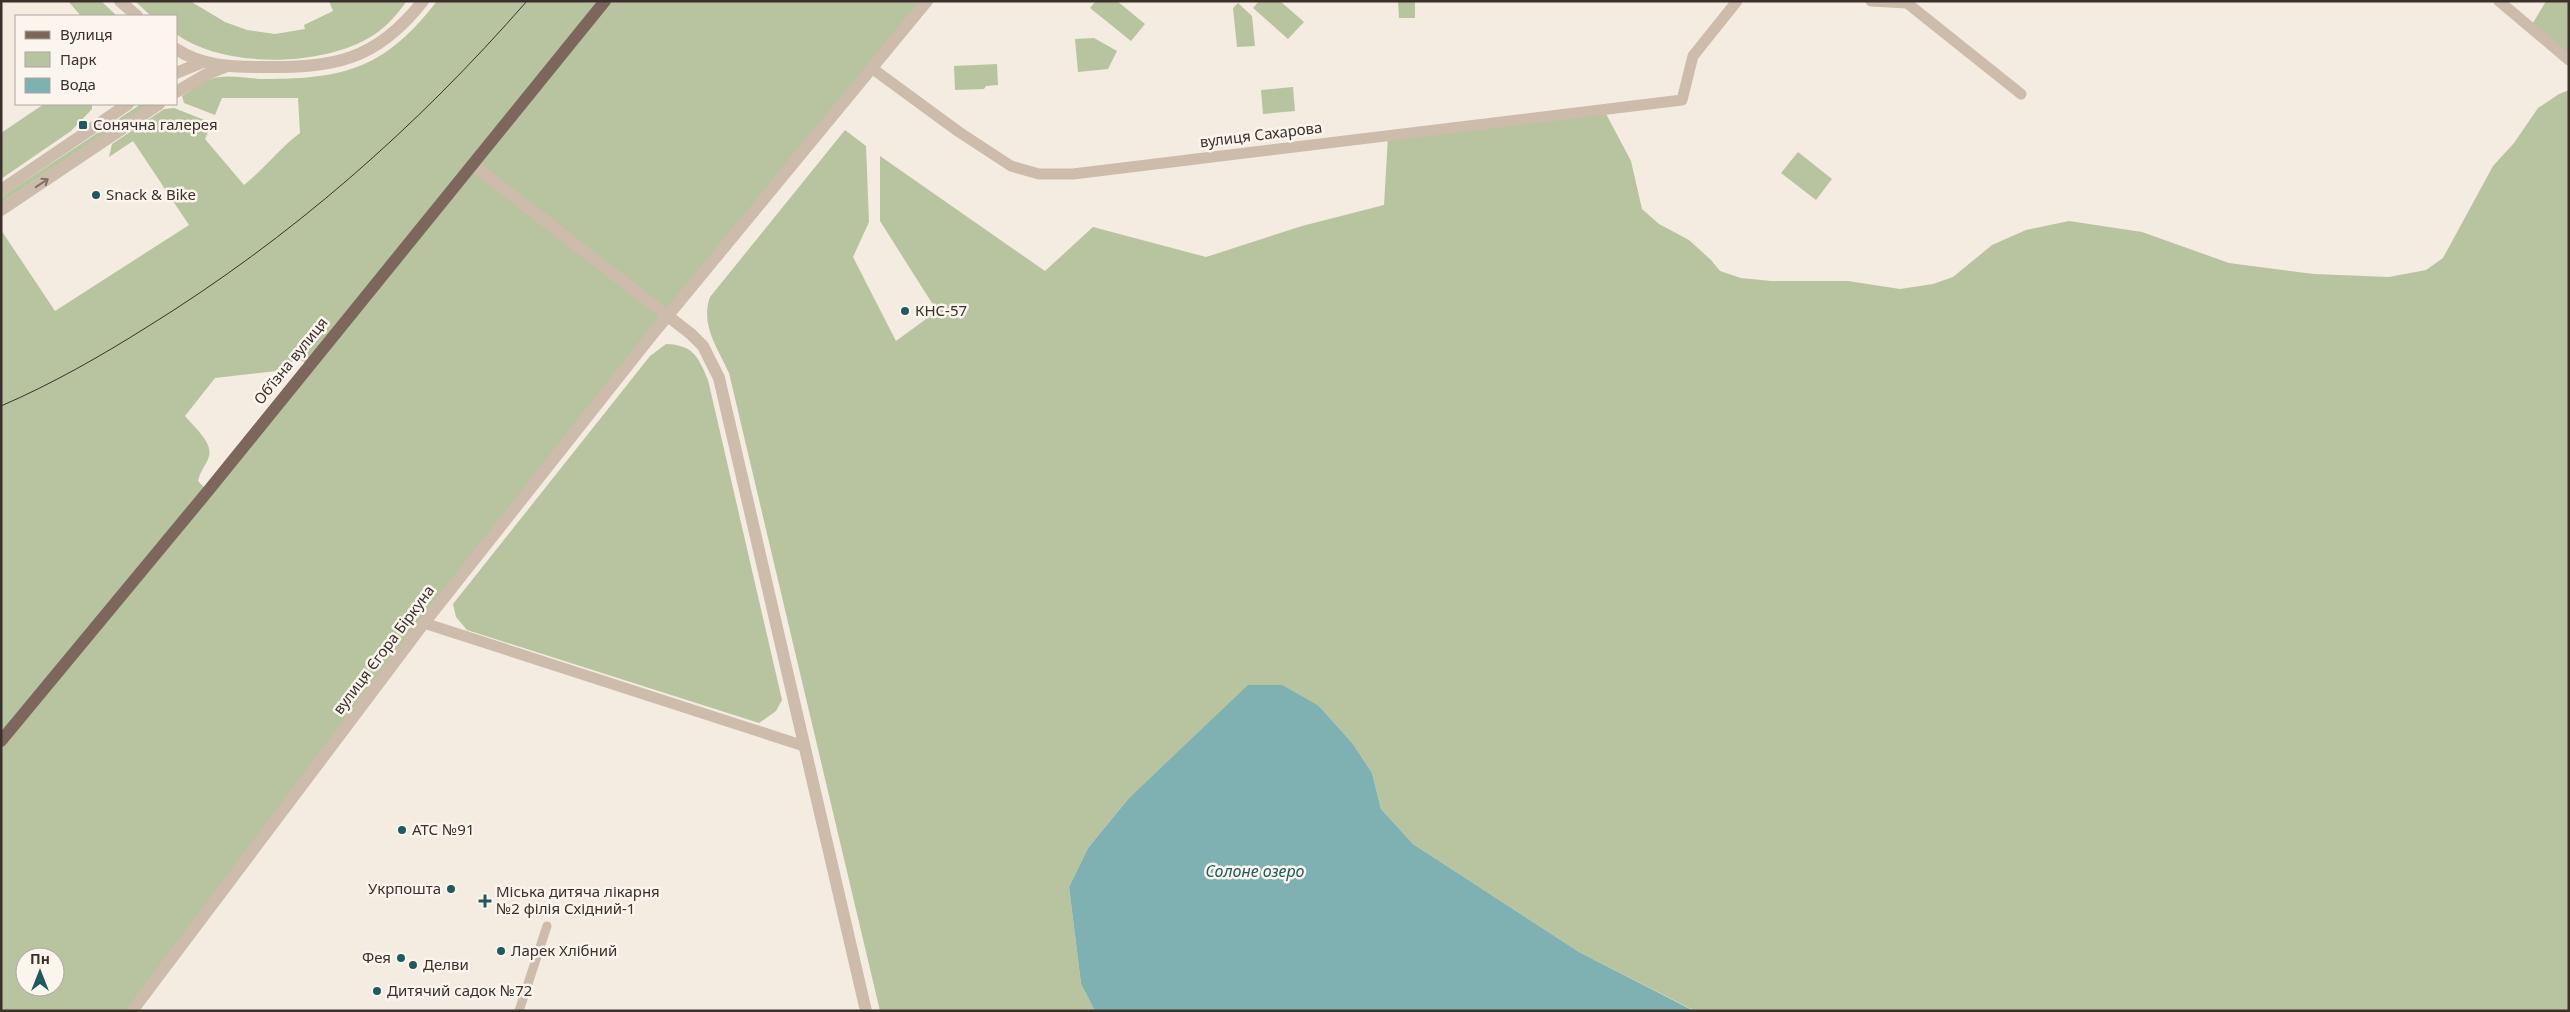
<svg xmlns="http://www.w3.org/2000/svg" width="2570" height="1012" viewBox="0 0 2570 1012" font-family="'Noto Sans',sans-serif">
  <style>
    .green { fill: #b8c4a0; fill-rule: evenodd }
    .water { fill: #7fb0b2 }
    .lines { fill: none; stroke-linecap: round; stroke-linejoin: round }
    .pedestrian { stroke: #cdbbac; stroke-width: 9 }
    .minor { stroke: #cdbbac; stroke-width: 11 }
    .tertiary { stroke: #cdbbac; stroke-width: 12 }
    .primary { stroke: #7d675c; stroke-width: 12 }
    .tram { stroke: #3b302b; stroke-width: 1 }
    .oneway { stroke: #7d6f65 }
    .poi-dot { fill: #1f5a5e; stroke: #fbf5ee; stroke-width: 2 }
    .labels { text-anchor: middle; stroke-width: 5; stroke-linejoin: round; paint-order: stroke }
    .poi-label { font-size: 15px; fill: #3b302b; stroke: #fbf5ee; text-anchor: start }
    .street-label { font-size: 15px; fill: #3b302b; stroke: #fbf5ee }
    .water-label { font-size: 16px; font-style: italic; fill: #1f5a5e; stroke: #fbf5ee }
  </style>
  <rect width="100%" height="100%" fill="#f4ebe1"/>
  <path class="green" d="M68 1H101L117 16H81Z
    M135 1H190L225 22 247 30 275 34 305 29 304 25 333 11 329 1H407C397 14 387 27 372 36 323 67 224 69 176 34V16H151Z
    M437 1H927L651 336 132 1011H1V230L55 311 189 225 133 141 109 157 112 144 164 109 174 108 212 123 205 139 244 185C264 169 279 149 300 133L298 98H222L215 115 184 103 182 96C190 91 199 84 208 80 225 73 248 79 265 79 347 79 386 67 437 1ZM298 359 309 364 208 491 198 481C200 471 207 464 209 456 213 442 193 426 185 416L215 378 277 371ZM25 957H55V987H25Z
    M1096 1H1117L1145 24 1131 41 1090 8Z
    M1259 1H1280L1304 22 1288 39 1253 8Z
    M1398 1H1415V18H1399Z
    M2546 1H2569V60L2530 28Z
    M1238 3 1252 16 1255 46 1237 47 1233 8Z
    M1094 38 1117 51 1108 69 1078 72 1075 39Z
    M997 64 998 85 986 86 984 89 955 90 954 66Z
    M1293 87 1295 111 1263 114 1261 90Z
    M2569 90V1011H1695L1579 952 1413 844 1381 809 1372 773 1353 744 1319 706 1249 685 1129 798 1088 848 1069 887 1081 984 1095 1011H880L729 373C718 348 700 325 710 297L845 130 866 146 869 222 853 257 896 341 937 311 880 221V156L1045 271 1093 227 1206 257 1302 226 1384 205 1388 136 1604 110 1631 161 1642 209 1659 224 1689 240 1711 260 1720 271 1741 278 1771 281H1848L1900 289 1933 284 1953 277 1992 245 2026 230 2069 221 2142 232 2229 263 2314 274 2389 277 2426 270 2443 258 2493 166 2514 143 2538 108 2559 94Z
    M44 104H92V109L71 131 1 179V133Z
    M141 104H149L1 203V197Z
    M1798 152 1832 179 1816 200 1781 173Z
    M666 344C693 345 698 356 708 380L782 700 776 711 759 723 467 630 456 617 453 604 650 356Z"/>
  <path class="water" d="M1248 685H1282L1319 706 1353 744 1372 773 1381 809 1413 844 1579 952 1694 1011H1095L1081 984 1069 887 1088 848 1129 798Z"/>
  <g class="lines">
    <path class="pedestrian" d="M519 1011 547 926"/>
    <path class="minor" d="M1871 1 1907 3 2021 94
      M2499 1 2569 60
      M873 69 959 132 1011 166 1039 174H1073L1682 100 1693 56 1737 1
      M424 623 804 746"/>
    <path class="tertiary" d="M120 1 137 16
      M176 49C202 66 231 67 261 67 334 68 376 61 423 1
      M176 73 203 62
      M176 92 207 74 225 67
      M473 165 691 334 703 346 719 378 866 1011
      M1 190 128 104
      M1 210 159 104
      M132 1011 424 623 651 336 927 1"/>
    <path class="primary" d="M1 741 208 491 605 1"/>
    <path class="tram" d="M1 406C52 384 101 356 147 327 291 238 416 128 527 1"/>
  </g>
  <defs><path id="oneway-shaft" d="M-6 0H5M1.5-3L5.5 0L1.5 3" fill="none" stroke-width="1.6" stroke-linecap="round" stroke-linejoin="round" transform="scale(1.25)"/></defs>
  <use class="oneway" href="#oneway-shaft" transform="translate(42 183) rotate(-34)"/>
  <g class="poi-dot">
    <rect x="78" y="120" width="10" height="10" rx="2.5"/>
    <circle cx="96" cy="195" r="5"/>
    <circle cx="905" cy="311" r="5"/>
    <circle cx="402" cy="830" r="5"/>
    <circle cx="451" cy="889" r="5"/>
    <path d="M482.5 893.5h5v5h5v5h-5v5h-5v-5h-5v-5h5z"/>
    <circle cx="501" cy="951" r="5"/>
    <circle cx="401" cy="958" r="5"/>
    <circle cx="413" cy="965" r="5"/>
    <circle cx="377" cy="991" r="5"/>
  </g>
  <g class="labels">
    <g class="poi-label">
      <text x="93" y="130">Сонячна галерея</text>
      <text x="106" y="200">Snack &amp; Bike</text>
      <text x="915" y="316">КНС-57</text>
      <text x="412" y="835">АТС №91</text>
      <text x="441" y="894" text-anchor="end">Укрпошта</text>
      <text x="496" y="897">Міська дитяча лікарня<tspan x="496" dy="17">№2 філія Східний-1</tspan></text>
      <text x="511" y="956">Ларек Хлібний</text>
      <text x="391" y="963" text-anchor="end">Фея</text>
      <text x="423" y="970">Делви</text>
      <text x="387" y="996">Дитячий садок №72</text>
    </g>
    <g class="street-label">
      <text transform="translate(1261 135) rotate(-7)" y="5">вулиця Сахарова</text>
      <text transform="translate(291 361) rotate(-51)" y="5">Обʼїзна вулиця</text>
      <text transform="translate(384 650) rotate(-53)" y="5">вулиця Єгора Біркуна</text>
    </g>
    <g class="water-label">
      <text x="1255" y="877">Солоне озеро</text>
    </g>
  </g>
  <rect width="2570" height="1012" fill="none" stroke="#3b302b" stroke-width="5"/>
  <rect x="15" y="15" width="162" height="90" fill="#fbf5ee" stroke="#aea6a0"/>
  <rect x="25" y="31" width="25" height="8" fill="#7d675c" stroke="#aea6a0"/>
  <text x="60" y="40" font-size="15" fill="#3b302b">Вулиця</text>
  <rect x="25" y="52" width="25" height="15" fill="#b8c4a0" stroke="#aea6a0"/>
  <text x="60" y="65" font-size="15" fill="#3b302b">Парк</text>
  <rect x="25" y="78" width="25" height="15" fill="#7fb0b2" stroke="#aea6a0"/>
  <text x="60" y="90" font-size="15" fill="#3b302b">Вода</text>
  <g transform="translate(40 972)"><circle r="24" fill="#fbf5ee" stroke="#aea6a0"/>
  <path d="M0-4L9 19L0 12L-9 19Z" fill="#1f5a5e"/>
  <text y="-8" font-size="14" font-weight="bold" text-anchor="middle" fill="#3b302b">Пн</text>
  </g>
</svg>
